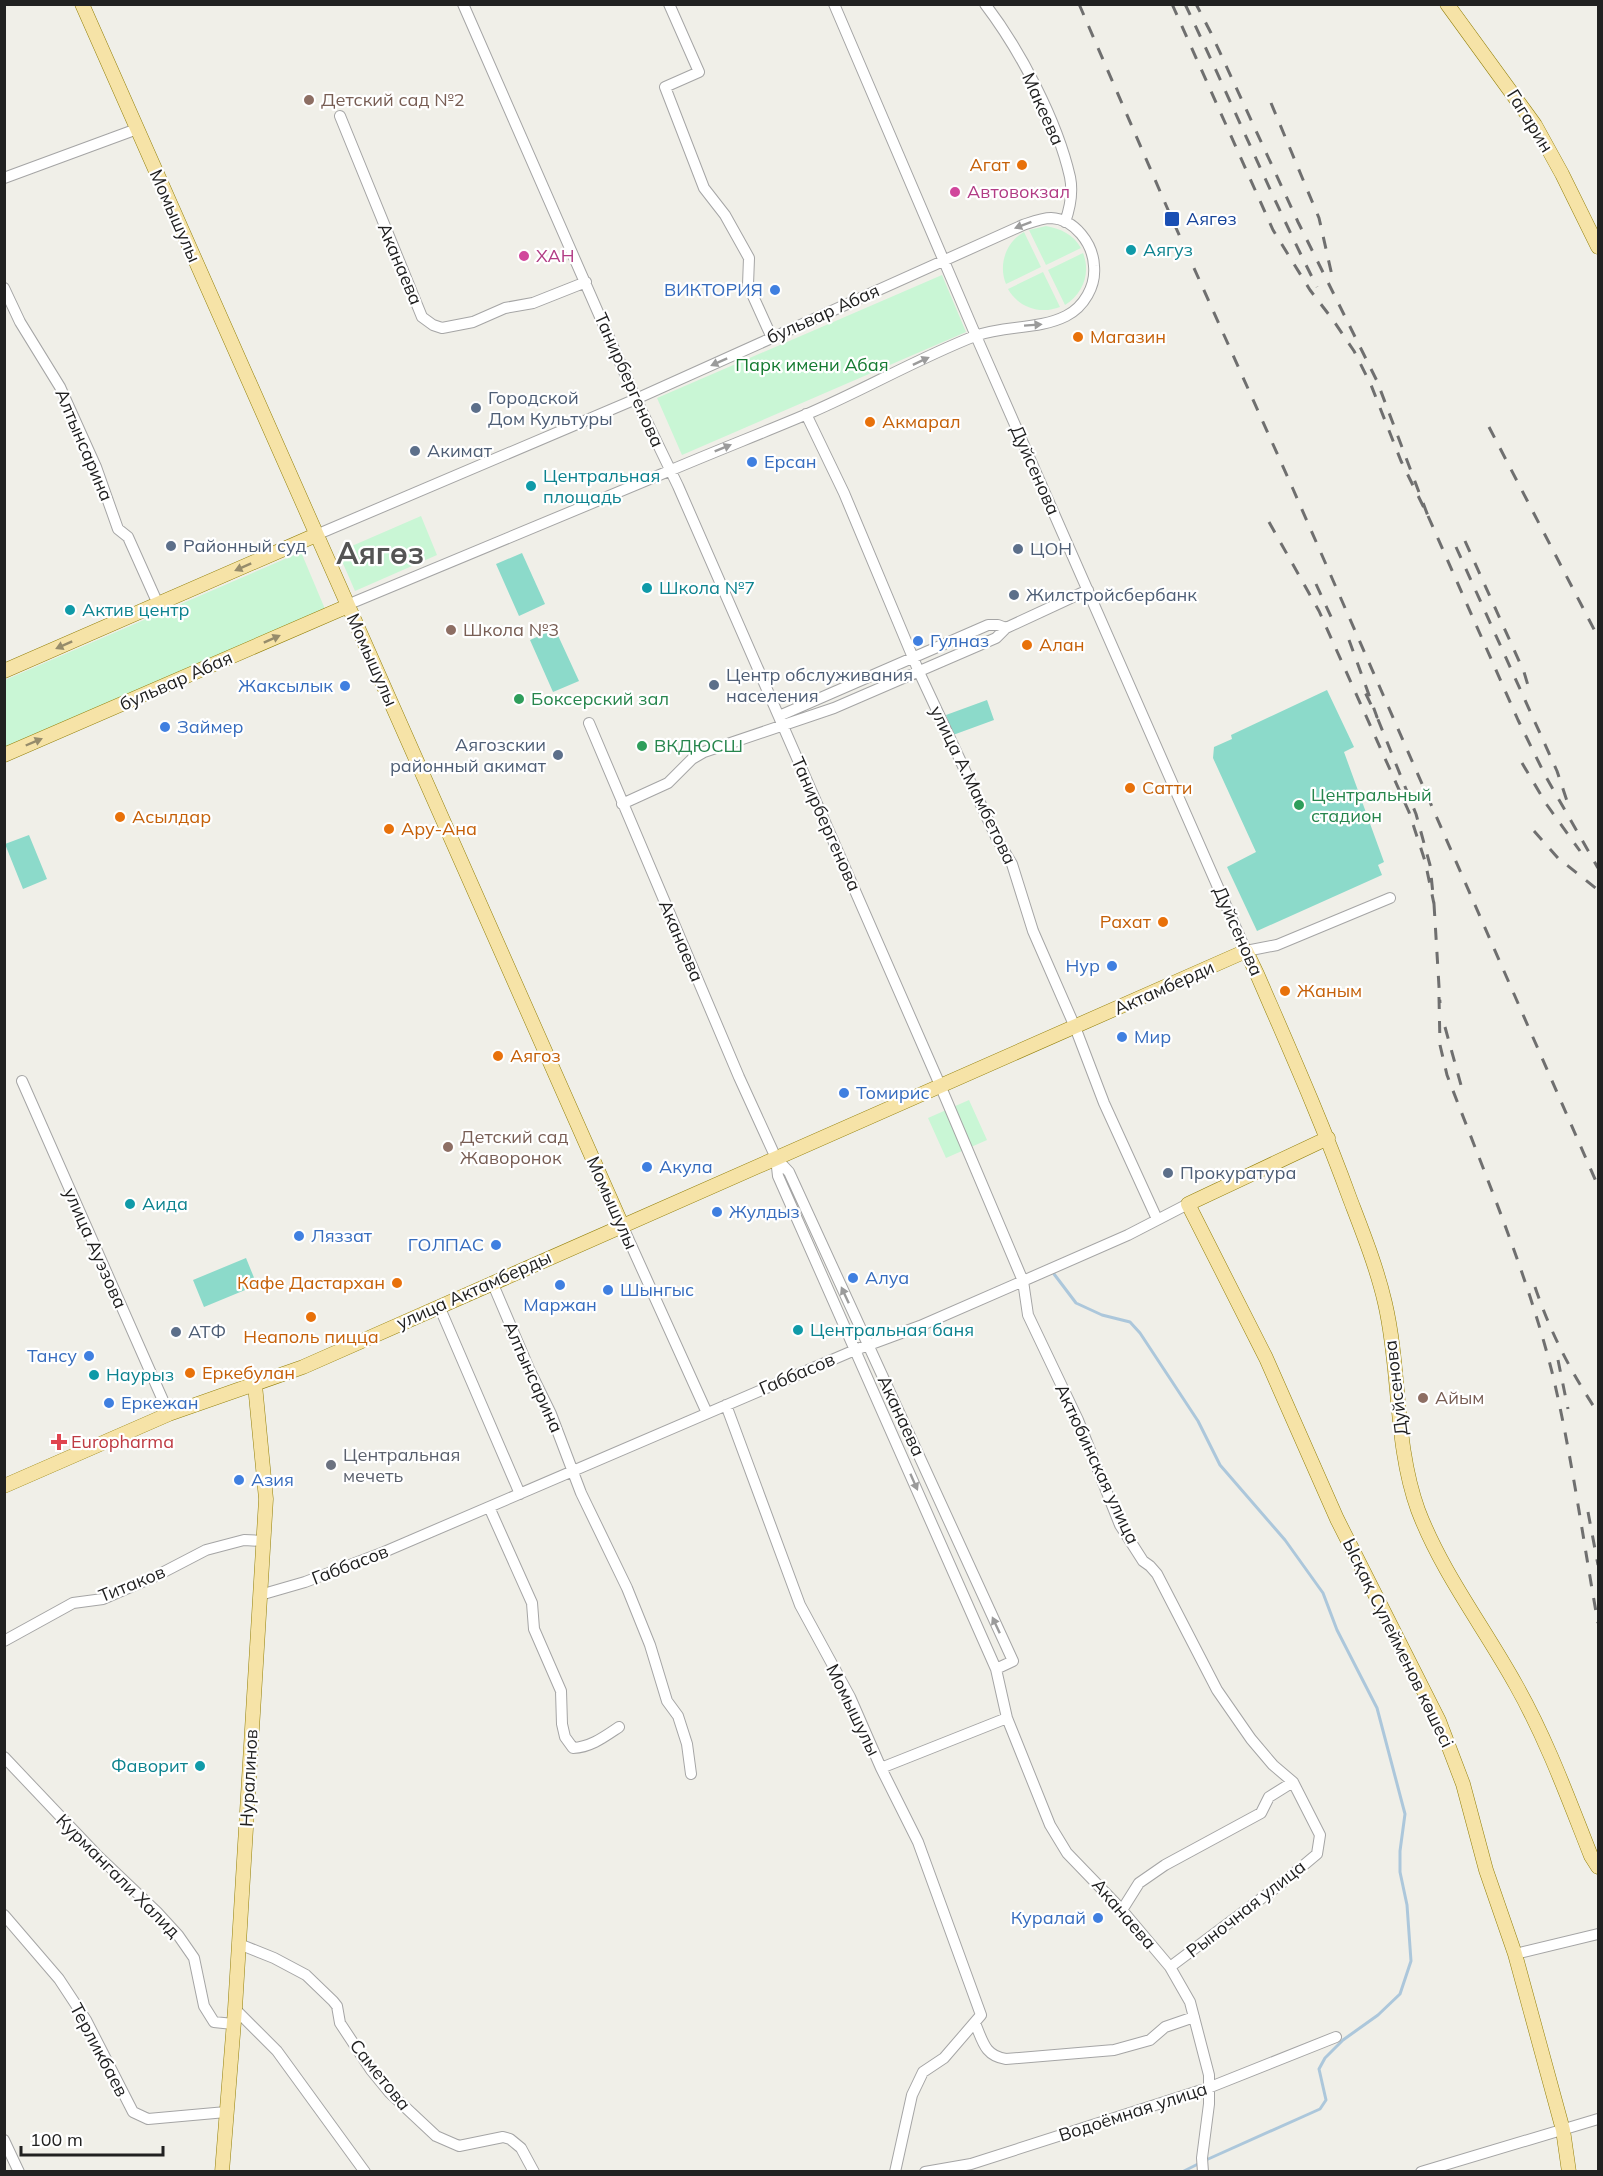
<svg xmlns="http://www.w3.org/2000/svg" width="1603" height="2176" viewBox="0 0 1603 2176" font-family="Mulish,sans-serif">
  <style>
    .park { fill: #c9f6d5 }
    .pitch { fill: #8cdaca }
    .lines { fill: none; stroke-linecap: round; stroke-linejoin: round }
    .stream { stroke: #acc7db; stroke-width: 3 }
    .minor-casing { stroke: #a5a5a5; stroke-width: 12 }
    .major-casing { stroke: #93800a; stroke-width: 15 }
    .minor { stroke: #fff; stroke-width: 10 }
    .major { stroke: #f6e3a7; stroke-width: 14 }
    .rail { stroke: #6f6f6f; stroke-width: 3; stroke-dasharray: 12 12; stroke-linecap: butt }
    .oneway { fill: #9b9b9b }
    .oneway2 { fill: #968c6b }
    .education-dot { fill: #8d6e63; stroke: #fff; stroke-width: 2 }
    .food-dot { fill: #e8710a; stroke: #fff; stroke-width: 2 }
    .hotel-dot { fill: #d1479c; stroke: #fff; stroke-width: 2 }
    .transit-dot { fill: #1a4fb4; stroke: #fff; stroke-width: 2 }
    .culture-dot { fill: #0f9aa8; stroke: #fff; stroke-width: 2 }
    .shop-dot { fill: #3f7fe0; stroke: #fff; stroke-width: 2 }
    .service-dot { fill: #5c6f8a; stroke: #fff; stroke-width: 2 }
    .leisure-dot { fill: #2e9e5b; stroke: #fff; stroke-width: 2 }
    .health-dot { fill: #e0444e; stroke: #fff; stroke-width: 2 }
    .worship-dot { fill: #6b7280; stroke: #fff; stroke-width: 2 }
    .labels { text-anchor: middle; stroke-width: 4.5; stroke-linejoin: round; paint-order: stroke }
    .education-label { font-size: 18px; fill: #785e54; stroke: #fff; text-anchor: start }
    .street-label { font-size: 18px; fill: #212121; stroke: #fff }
    .food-label { font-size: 18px; fill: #c56008; stroke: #fff; text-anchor: start }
    .hotel-label { font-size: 18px; fill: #b23c85; stroke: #fff; text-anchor: start }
    .transit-label { font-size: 18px; fill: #164399; stroke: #fff; text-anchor: start }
    .culture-label { font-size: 18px; fill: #0d838f; stroke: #fff; text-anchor: start }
    .shop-label { font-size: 18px; fill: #366cbe; stroke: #fff; text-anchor: start }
    .park-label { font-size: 18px; fill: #137a2f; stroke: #fff }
    .service-label { font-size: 18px; fill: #4e5e75; stroke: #fff; text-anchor: start }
    .leisure-label { font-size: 18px; fill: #27864d; stroke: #fff; text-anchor: start }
    .health-label { font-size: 18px; fill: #be3a42; stroke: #fff; text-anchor: start }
    .worship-label { font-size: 18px; fill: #5b616d; stroke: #fff; text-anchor: start }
    .town-label { font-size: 30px; font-weight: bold; fill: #545454; stroke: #fff }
  </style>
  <rect width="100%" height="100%" fill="#f0efe8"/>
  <path class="park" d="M1046 226C1061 229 1073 234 1081 248L1046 265 1029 230Z
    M1024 232 1041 267 1006 284C998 265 1006 242 1024 232Z
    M1083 253C1091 273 1083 294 1065 305L1048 270Z
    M1043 272 1060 307C1040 315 1018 307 1008 289Z
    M942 275 966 332 682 455 657 398Z
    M421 516 437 555 355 591 338 552Z
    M301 552 325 609 5 747V680Z
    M969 1100 987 1140 946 1158 928 1118Z"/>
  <path class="pitch" d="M522 553 545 604 519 616 496 564Z
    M555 629 579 681 553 692 530 640Z
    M1327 690 1354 747 1344 752 1384 862 1378 865 1382 875 1257 931 1227 867 1256 852 1213 758 1214 747 1232 739 1231 735Z
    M987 700 994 720 953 735 946 715Z
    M29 835 47 879 23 889 5 844Z
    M246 1258 257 1285 204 1307 193 1280Z"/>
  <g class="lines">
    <path class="stream" d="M1054 1274 1076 1303 1102 1315 1130 1322 1140 1333 1198 1421 1220 1465 1285 1540 1323 1593 1337 1630 1377 1708 1405 1814 1400 1851V1872L1407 1905 1411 1961 1400 1994 1378 2015 1343 2040 1325 2058 1319 2069 1326 2100 1320 2109 1206 2160
      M1182 2172 1200 2163"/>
    <defs>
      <path id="minor" d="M463 4 636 399 678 486 940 1085 1023 1281 1028 1315 1078 1420 1120 1525 1143 1561 1150 1566 1157 1574 1217 1690 1251 1739 1273 1765 1293 1782 1320 1835 1317 1854 1286 1880 1170 1967
        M669 4 699 72 665 87 704 188 725 215 749 258 748 285 772 338
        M834 4 976 336 1246 951 1277 945 1390 898
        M985 4C1020 50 1057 120 1070 177 1073 192 1070 208 1065 222
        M340 116 422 317 433 325 442 328 473 322 505 308 533 303 586 282
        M4 178 137 129
        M4 288 20 322 60 387 96 467 118 529 128 537 158 604
        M806 414 844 493 919 672 997 839 1012 864 1033 931 1075 1027 1104 1103 1157 1219
        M316 535 636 399 1023 225C1032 222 1042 218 1051 218 1075 219 1093 244 1094 266 1096 286 1084 307 1066 316 1038 330 1005 325 975 336 919 358 867 388 812 412 765 432 716 451 669 471 561 515 454 560 347 605
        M779 716 988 625H998L1006 628
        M589 723 739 1077 776 1158 789 1172 1013 1661 996 1669
        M622 804 668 783 692 759 704 752 834 708 996 638 1006 628 1088 590
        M22 1081 169 1414
        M776 1158 778 1176 996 1669 1007 1718 1050 1825 1067 1853 1122 1910 1170 1967 1190 2002 1209 2075V2104L1202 2158 1203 2172
        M622 1225 707 1413
        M492 1282 530 1371 551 1414 581 1493 627 1588 650 1645 667 1701 678 1716 687 1744 691 1774
        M439 1306 520 1494
        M726 1405 800 1605 850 1697 881 1768 918 1842 981 2015 944 2058 923 2072 912 2095 895 2172
        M489 1507 532 1603 534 1629 561 1691 562 1724 565 1737 573 1748C591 1747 604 1737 619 1727
        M260 1595 305 1582 384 1552 855 1350 920 1326 1023 1281 1128 1235 1188 1204
        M4 1641 73 1603 103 1599 156 1576 206 1550 244 1540 263 1541
        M4 1757 96 1854 157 1912 178 1935 194 1958 204 2006 214 2022 233 2024
        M881 1768 1007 1718
        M1122 1910 1139 1883 1165 1865 1261 1813 1269 1797 1293 1782
        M4 1915 59 1979 86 2020 133 2112 148 2119 226 2112
        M239 1944 274 1958 306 1975 333 2001 337 2006 340 2023 371 2070 389 2092 436 2136 459 2146 503 2137 510 2139 521 2148 534 2172
        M1515 1954 1598 1934
        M235 2009 277 2051 365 2172
        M975 2023C983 2042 985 2056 1006 2059L1114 2050 1150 2040 1165 2027 1194 2017
        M4 2140 19 2172
        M925 2172 971 2164 1208 2088 1336 2037
        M1421 2172 1598 2119"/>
      <path id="major" d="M82 4 622 1225
        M1447 4 1535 125 1562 174 1598 247
        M4 671 316 535
        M4 755 348 606
        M1328 1138 1188 1204 1266 1358 1337 1519 1439 1721 1463 1784 1486 1870 1515 1954 1563 2130 1569 2172
        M4 1486 169 1414 303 1367 1246 951 1257 974C1289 1048 1322 1122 1350 1199 1363 1233 1377 1268 1385 1303 1401 1372 1394 1443 1418 1510 1442 1573 1484 1627 1516 1685 1547 1740 1568 1798 1591 1856L1598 1867
        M222 2172 235 2009 266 1499 255 1385"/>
    </defs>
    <use href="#minor" class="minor-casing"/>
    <use href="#major" class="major-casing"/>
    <use href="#minor" class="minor"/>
    <use href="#major" class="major"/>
    <path class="rail" d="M1079 4 1172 219 1293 489 1598 1186
      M1172 4 1273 230 1310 290 1333 320 1354 351 1371 385 1401 461 1428 516 1377 381 1298 222 1211 33 1196 4
      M1185 4C1230 98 1270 194 1317 287
      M1271 103 1319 218 1333 280
      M1489 427 1598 637
      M1428 516 1518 720 1546 777 1598 868
      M1269 522 1319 611 1409 812 1425 861 1434 904 1430 865 1416 814 1377 717
      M1465 541 1524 672 1530 692
      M1456 547 1557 771 1569 807
      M1316 584 1332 619
      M1349 640 1377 717 1363 688
      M1522 763 1547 805 1580 851
      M1534 831 1558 858 1598 890
      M1434 904 1440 1003
      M1439 997 1440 1045 1447 1075C1484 1172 1528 1275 1553 1376 1572 1457 1583 1540 1598 1623
      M1445 1027 1464 1096
      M1535 1287C1551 1334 1571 1372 1598 1413
      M1558 1360 1568 1409
      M1588 1512 1598 1565"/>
  </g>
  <defs><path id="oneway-solid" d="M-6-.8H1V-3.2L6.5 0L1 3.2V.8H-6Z" transform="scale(1.5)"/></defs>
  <g class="oneway">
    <use href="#oneway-solid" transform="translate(1023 225) rotate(159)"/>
    <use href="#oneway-solid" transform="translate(1033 325) rotate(-4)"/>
    <use href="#oneway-solid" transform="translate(921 361) rotate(-25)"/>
    <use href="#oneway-solid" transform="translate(719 362) rotate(156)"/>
    <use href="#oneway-solid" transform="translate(723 448) rotate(-22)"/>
    <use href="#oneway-solid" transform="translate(845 1295) rotate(-115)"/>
    <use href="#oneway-solid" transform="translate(914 1482) rotate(66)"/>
    <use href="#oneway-solid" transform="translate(996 1625) rotate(-115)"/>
  </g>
  <g class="oneway2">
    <use href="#oneway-solid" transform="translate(243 567) rotate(156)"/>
    <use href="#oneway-solid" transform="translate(272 639) rotate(-24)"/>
    <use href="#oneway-solid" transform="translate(64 645) rotate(156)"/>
    <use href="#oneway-solid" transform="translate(34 742) rotate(-23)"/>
  </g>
  <g class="education-dot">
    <circle cx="309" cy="100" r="6"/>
    <circle cx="451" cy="630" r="6"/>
    <circle cx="448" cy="1147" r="6"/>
    <circle cx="1423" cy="1398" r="6"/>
  </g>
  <g class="food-dot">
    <circle cx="1022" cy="165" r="6"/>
    <circle cx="1078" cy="337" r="6"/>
    <circle cx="870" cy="422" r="6"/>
    <circle cx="1027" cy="645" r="6"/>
    <circle cx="1130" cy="788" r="6"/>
    <circle cx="120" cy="817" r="6"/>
    <circle cx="389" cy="829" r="6"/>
    <circle cx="1163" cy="922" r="6"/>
    <circle cx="1285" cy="991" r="6"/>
    <circle cx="498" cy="1056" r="6"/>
    <circle cx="397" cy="1283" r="6"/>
    <circle cx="311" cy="1317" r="6"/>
    <circle cx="190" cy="1373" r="6"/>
  </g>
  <g class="hotel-dot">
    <circle cx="955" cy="192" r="6"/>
    <circle cx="524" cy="256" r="6"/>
  </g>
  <rect class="transit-dot" x="1164" y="211" width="16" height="16" rx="3"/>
  <g class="culture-dot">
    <circle cx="1131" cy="250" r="6"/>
    <circle cx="531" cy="486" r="6"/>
    <circle cx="647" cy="588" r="6"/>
    <circle cx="70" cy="610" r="6"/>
    <circle cx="130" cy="1204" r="6"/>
    <circle cx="798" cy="1330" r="6"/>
    <circle cx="94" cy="1375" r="6"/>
    <circle cx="200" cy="1766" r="6"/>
  </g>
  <g class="shop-dot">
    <circle cx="775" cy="290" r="6"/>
    <circle cx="752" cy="462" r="6"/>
    <circle cx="918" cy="641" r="6"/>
    <circle cx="345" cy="686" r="6"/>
    <circle cx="165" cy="727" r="6"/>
    <circle cx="1112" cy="966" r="6"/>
    <circle cx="1122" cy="1037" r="6"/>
    <circle cx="844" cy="1093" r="6"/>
    <circle cx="647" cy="1167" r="6"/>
    <circle cx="717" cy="1212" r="6"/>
    <circle cx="299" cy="1236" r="6"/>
    <circle cx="496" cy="1245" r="6"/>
    <circle cx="853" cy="1278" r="6"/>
    <circle cx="560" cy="1285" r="6"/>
    <circle cx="608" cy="1290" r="6"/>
    <circle cx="89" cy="1356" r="6"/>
    <circle cx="109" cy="1403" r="6"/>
    <circle cx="239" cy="1480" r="6"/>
    <circle cx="1098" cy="1918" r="6"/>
  </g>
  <g class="service-dot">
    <circle cx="476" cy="408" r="6"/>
    <circle cx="415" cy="451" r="6"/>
    <circle cx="171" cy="546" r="6"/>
    <circle cx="1018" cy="549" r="6"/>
    <circle cx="1014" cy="595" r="6"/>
    <circle cx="714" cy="685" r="6"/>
    <circle cx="558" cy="755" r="6"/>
    <circle cx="1168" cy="1173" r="6"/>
    <circle cx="176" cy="1332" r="6"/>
  </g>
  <g class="leisure-dot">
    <circle cx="519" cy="699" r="6"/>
    <circle cx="642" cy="746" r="6"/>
    <circle cx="1299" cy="805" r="6"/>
  </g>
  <path class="health-dot" d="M56 1433h6v6h6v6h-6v6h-6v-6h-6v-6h6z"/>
  <circle class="worship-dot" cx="331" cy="1465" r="6"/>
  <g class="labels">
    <g class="education-label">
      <text x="321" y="106">Детский сад №2</text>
      <text x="463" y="636">Школа №3</text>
      <text x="460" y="1143">Детский сад<tspan x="460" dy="21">Жаворонок</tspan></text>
      <text x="1435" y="1404">Айым</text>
    </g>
    <g class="street-label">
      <text transform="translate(1043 109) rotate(66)" y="6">Макеева</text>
      <text transform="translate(1530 121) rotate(58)" y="6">Гагарин</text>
      <text transform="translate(175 216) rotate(66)" y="6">Момышулы</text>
      <text transform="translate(400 264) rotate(67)" y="6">Аканаева</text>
      <text transform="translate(823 314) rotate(-24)" y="6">бульвар Абая</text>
      <text transform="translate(629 380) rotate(66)" y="6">Танирбергенова</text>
      <text transform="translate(84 445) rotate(67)" y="6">Алтынсарина</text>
      <text transform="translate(1035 470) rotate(66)" y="6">Дуйсенова</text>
      <text transform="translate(372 660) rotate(66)" y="6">Момышулы</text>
      <text transform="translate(176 681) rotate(-24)" y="6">бульвар Абая</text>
      <text transform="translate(973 785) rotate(64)" y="6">улица А.Мамбетова</text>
      <text transform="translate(826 824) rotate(66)" y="6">Танирбергенова</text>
      <text transform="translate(1238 931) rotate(66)" y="6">Дуйсенова</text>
      <text transform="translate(681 941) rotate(67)" y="6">Аканаева</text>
      <text transform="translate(1164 988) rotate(-24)" y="6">Актамберди</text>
      <text transform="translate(612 1203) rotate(66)" y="6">Момышулы</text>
      <text transform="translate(95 1248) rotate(66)" y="6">улица Ауэзова</text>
      <text transform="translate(474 1290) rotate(-24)" y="6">улица Актамберды</text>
      <text transform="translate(797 1374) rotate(-23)" y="6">Габбасов</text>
      <text transform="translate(533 1377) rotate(66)" y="6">Алтынсарина</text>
      <text transform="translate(1396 1388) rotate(-97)" y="6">Дуйсенова</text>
      <text transform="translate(901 1416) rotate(65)" y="6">Аканаева</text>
      <text transform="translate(1097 1464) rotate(65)" y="6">Актюбинская улица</text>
      <text transform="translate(350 1565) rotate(-21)" y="6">Габбасов</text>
      <text transform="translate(132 1584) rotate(-22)" y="6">Титаков</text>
      <text transform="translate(1398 1643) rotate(64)" y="6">Ысқақ Сүлейменов көшесі</text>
      <text transform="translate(853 1710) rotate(64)" y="6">Момышулы</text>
      <text transform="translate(249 1778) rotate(-87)" y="6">Нуралинов</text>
      <text transform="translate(118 1876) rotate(45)" y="6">Курмангали Халид</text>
      <text transform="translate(1246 1909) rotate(-38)" y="6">Рыночная улица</text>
      <text transform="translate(1124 1914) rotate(49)" y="6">Аканаева</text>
      <text transform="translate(99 2050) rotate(62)" y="6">Терликбаев</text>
      <text transform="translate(380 2075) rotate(51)" y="6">Саметова</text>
      <text transform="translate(1133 2112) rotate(-18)" y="6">Водоёмная улица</text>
    </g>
    <g class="food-label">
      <text x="1010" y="171" text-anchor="end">Агат</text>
      <text x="1090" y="343">Магазин</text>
      <text x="882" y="428">Акмарал</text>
      <text x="1039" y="651">Алан</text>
      <text x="1142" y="794">Сатти</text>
      <text x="132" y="823">Асылдар</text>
      <text x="401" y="835">Ару-Ана</text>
      <text x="1151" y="928" text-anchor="end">Рахат</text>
      <text x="1297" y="997">Жаным</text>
      <text x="510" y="1062">Аягоз</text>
      <text x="385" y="1289" text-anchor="end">Кафе Дастархан</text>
      <text x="311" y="1343" text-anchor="middle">Неаполь пицца</text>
      <text x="202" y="1379">Еркебулан</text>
    </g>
    <g class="hotel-label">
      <text x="967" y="198">Автовокзал</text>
      <text x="536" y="262">ХАН</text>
    </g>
    <g class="transit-label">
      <text x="1186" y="225">Аягөз</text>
    </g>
    <g class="culture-label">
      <text x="1143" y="256">Аягуз</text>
      <text x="543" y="482">Центральная<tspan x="543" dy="21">площадь</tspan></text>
      <text x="659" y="594">Школа №7</text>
      <text x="82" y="616">Актив центр</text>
      <text x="142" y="1210">Аида</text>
      <text x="810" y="1336">Центральная баня</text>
      <text x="106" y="1381">Наурыз</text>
      <text x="188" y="1772" text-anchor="end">Фаворит</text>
    </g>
    <g class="shop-label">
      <text x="763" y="296" text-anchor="end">ВИКТОРИЯ</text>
      <text x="764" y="468">Ерсан</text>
      <text x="930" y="647">Гулназ</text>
      <text x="333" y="692" text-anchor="end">Жаксылык</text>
      <text x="177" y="733">Займер</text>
      <text x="1100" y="972" text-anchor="end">Нур</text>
      <text x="1134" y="1043">Мир</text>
      <text x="856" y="1099">Томирис</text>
      <text x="659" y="1173">Акула</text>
      <text x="729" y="1218">Жулдыз</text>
      <text x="311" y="1242">Ляззат</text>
      <text x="484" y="1251" text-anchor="end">ГОЛПАС</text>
      <text x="865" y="1284">Алуа</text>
      <text x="620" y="1296">Шынгыс</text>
      <text x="560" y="1311" text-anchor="middle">Маржан</text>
      <text x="77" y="1362" text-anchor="end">Тансу</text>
      <text x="121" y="1409">Еркежан</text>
      <text x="251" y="1486">Азия</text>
      <text x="1086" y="1924" text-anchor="end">Куралай</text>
    </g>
    <g class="park-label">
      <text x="812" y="371">Парк имени Абая</text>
    </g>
    <g class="service-label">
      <text x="488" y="404">Городской<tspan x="488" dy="21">Дом Культуры</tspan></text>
      <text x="427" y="457">Акимат</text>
      <text x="183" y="552">Районный суд</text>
      <text x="1030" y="555">ЦОН</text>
      <text x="1026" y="601">Жилстройсбербанк</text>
      <text x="726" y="681">Центр обслуживания<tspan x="726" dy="21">населения</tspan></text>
      <text x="546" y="751" text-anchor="end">Аягозскии<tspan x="546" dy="21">районный акимат</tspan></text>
      <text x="1180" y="1179">Прокуратура</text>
      <text x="188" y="1338">АТФ</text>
    </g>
    <g class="leisure-label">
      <text x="531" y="705">Боксерский зал</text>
      <text x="654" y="752">ВКДЮСШ</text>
      <text x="1311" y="801">Центральный<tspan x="1311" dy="21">стадион</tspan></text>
    </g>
    <g class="health-label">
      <text x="71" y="1448">Europharma</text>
    </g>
    <g class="worship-label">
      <text x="343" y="1461">Центральная<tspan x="343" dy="21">мечеть</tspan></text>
    </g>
    <g class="town-label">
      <text x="380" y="564">Аягөз</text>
    </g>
  </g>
  <rect width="1603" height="2176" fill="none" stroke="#212121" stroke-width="12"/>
  <path d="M21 2146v9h142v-9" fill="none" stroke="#212121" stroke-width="3"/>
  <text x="30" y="2146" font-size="18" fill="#212121" stroke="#ffffff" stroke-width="4.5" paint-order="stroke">100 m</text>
</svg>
